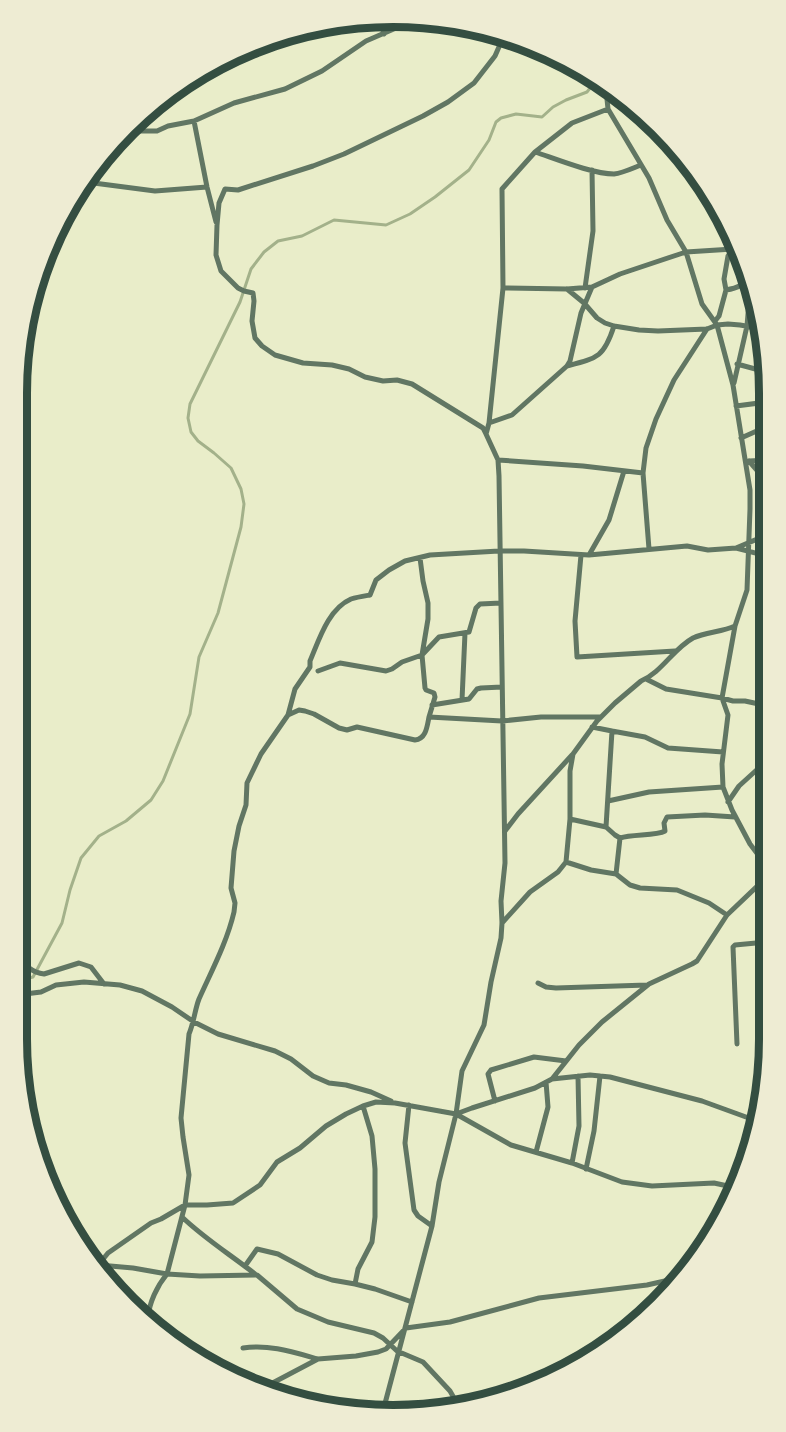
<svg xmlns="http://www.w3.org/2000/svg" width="786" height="1432" viewBox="0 0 786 1432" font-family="'Archivo Narrow',sans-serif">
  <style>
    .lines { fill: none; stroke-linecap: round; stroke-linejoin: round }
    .stream { stroke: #a3b18a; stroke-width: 3 }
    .minor { stroke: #617663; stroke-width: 5 }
    .rim { fill: none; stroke: #344e41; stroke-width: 8 }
  </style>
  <rect width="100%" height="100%" fill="#e9edc9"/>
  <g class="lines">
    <path class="stream" d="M17 976 21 980 33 977 62 923 70 890 81 858 99 836 126 821 151 800 163 781 190 714 199 657 218 613 241 527 244 504 241 489 231 468 214 453 198 441 191 432 188 418 190 404 240 302 251 269 264 252 278 241 302 236 334 220 386 225 410 214 435 197 469 170 489 140 496 122 501 118 516 114 542 117 553 107 566 100 587 92 597 79"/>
    <path class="minor" d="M381 24 384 34
      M194 121 207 187 216 222
      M131 131H157L168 126 194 121 234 103 285 89 322 71 366 41 410 22
      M535 152C556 159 593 174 614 174 623 173 633 168 641 165
      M86 182 155 191 207 187
      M503 288 567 289 592 287 620 274 686 252 733 249
      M585 288 593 231 592 170
      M567 289 584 303 597 318 605 323 614 326 639 330 658 331 707 329 717 325 728 324 740 325 763 329
      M726 290C738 288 744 285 750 275
      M715 321 719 316 726 290 724 279 728 256 736 245
      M737 364 766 372
      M567 366C598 358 604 357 614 326
      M734 383 747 326 751 278
      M736 406 767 402
      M489 423 512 415 567 366 570 361 581 313 592 287
      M486 434 483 428 412 384 397 380 383 381 365 377 349 369 332 365 303 363 275 355 262 346 255 338 252 321 254 301 253 293 244 291 238 288 221 271 216 255 217 225 219 203 225 189 238 190 313 166 344 154 423 116 448 102 474 83 495 56 502 40
      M741 438 759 430 767 428
      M498 460 583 466 643 473
      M749 461 767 482
      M749 461 767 460
      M736 548 767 535
      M649 549 643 473 646 448 656 419 674 380 707 329
      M581 555 575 621 577 657 675 651
      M589 555 609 520 624 471
      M420 558 423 581 428 603V619L422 655
      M735 626 722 698 728 715 722 764 723 787 732 810 750 844 768 868
      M422 655 439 637 469 632 476 608 480 604 501 603
      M318 671 340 663 386 671 392 669 402 662 422 655 425 688 426 690 434 693 435 697 429 717 502 721 541 717H601
      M646 679 666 689 722 698 733 701H745L768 706
      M462 700 465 633
      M432 705 469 699 477 689 481 688 502 687
      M288 715 299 710 305 711 314 714 339 728 347 730 357 727 415 740C426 739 427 727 429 717
      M592 727 612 731 606 827
      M612 731 645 737 668 748 723 752
      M608 801 649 792 723 787
      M728 802 739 786 761 766 763 761 761 751 763 746 758 704
      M570 819 606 827 615 835 620 838C633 834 656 836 665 831L664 823 667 817 705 815 735 817
      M505 831 518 814 572 755
      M566 862 591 870 616 874 630 885 640 888 677 890 709 903 727 915
      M616 874 620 838
      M502 923 530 892 558 872 566 862 570 819V771L573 754 597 721 615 703 641 681C662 672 673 649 693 638 706 632 722 632 735 626L747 590 750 509V490L733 385 717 325 702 304 686 252 667 220 649 178 608 109 607 99 608 88
      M763 943 768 994
      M17 956C25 965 32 973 44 974L79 963 91 967 104 984
      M538 983 546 987 556 988 647 985
      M17 991 25 994 41 992 56 985 84 982 120 985 142 991 172 1007 194 1022 218 1034 275 1051 291 1059 313 1076 329 1083 346 1085 371 1092 391 1101
      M737 1044 733 947 735 945 768 942
      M552 1079 590 1075 610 1077 702 1101 757 1121
      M495 1101 488 1074 491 1070 534 1057 566 1061
      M409 1105 405 1143 414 1210 418 1216 432 1226
      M456 1114 472 1108 535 1088 552 1079 579 1045 602 1022 649 984 692 964 697 961 727 915 768 876
      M536 1152 548 1107 546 1082
      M572 1163 579 1126 578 1076
      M586 1169 594 1131 600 1076
      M182 1217C205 1239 231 1255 255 1274
      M99 1265 133 1268 167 1274 200 1276 257 1275 297 1309 328 1322 374 1333 383 1338 397 1351 423 1362 450 1391 458 1405
      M245 1266 257 1249 278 1254 317 1275 332 1280 355 1284 358 1269 372 1242 375 1217V1169L372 1136 363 1106
      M95 1269 108 1253 151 1223 161 1219 185 1205H207L233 1203 260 1185 277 1162 300 1148 326 1126 346 1114 363 1106 376 1102 395 1103 456 1114 511 1145 572 1163 622 1182 652 1186 714 1183 737 1188
      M355 1284 375 1289 412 1302
      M148 1318C149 1303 157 1286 167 1274L185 1205 189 1175 183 1137 181 1118 189 1034C194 1022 195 1009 199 999 212 970 227 942 234 912L235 903 231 888 234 851 239 826 246 805 247 783 261 754 288 715 295 689 310 667V661C319 640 328 609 351 599 357 597 364 596 370 595L376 580 389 570 405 561 430 555 499 551H524L589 555 687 546 708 550 736 548 767 556
      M243 1348C269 1344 293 1352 318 1359
      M263 1388 318 1359 356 1356 378 1352 386 1349 406 1328 450 1322 539 1298 647 1285 678 1278
      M383 1411 432 1226 439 1182 456 1114 462 1071 484 1025 491 982 501 938 502 923 501 901 505 863 499 476 498 460 486 434 489 423 503 288 502 189 535 152 572 123 608 109"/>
  </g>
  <path d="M0 0H786V1432H0ZM393 27H393A366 366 0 0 1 759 393V1039A366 366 0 0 1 393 1405H393A366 366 0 0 1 27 1039V393A366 366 0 0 1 393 27Z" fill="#eeecd3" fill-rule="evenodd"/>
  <path class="rim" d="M393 27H393A366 366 0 0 1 759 393V1039A366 366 0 0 1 393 1405H393A366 366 0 0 1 27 1039V393A366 366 0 0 1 393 27Z"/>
</svg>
